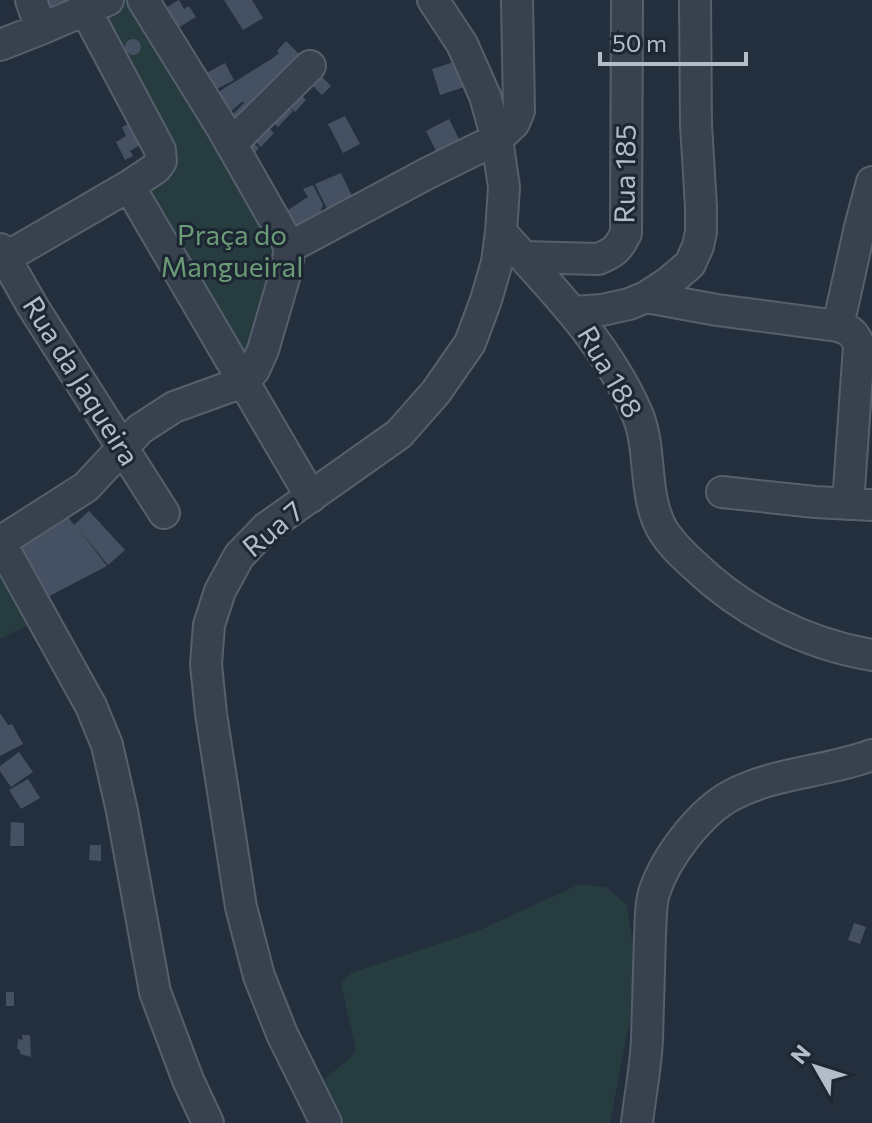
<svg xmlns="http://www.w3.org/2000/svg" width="872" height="1123" viewBox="0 0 872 1123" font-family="Commissioner,sans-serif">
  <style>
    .green { fill: #263c3f }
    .building { fill: #455162 }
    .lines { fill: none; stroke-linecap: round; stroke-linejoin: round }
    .minor-casing { stroke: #565f6c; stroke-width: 34 }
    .minor { stroke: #38414e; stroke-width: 30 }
    .labels { text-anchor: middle; stroke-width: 6; stroke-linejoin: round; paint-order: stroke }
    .street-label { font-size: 28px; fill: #b4bcc9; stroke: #1d2633 }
    .park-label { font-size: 28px; fill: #6b9a76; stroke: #1d2633 }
  </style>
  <rect width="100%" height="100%" fill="#242f3e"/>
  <path class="green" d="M120 0H144L296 249 243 382 129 186 170 163 89 17Z
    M0 572 29 625 0 639Z
    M580 884 606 887 627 905 633 946 631 1012 610 1123H333L317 1085 349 1059 356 1050 341 984 351 973 480 930Z"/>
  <path class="building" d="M45 0H69L70 2 49 11Z
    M179 0 184 9 189 6 196 17 176 29 164 9Z
    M224 0H252L263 18 243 30Z
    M125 47a8 8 0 1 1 16 0a8 8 0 1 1-16 0Z
    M286 41 307 62 298 72 288 64 300 76 288 88 275 76 274 77 286 90 243 132 259 148 249 159 221 126 244 103 243 101 227 115 215 94 273 58 279 53 277 51Z
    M460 60 467 86 440 95 432 69Z
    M225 63 234 80 211 92 203 75Z
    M312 67 331 86 322 95 312 85 302 96 306 100 295 112 281 98Z
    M280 98 293 111 278 127 265 114Z
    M345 116 360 144 343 153 328 124Z
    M260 119 274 133 261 147 246 133Z
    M449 119 460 141 437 153 426 131Z
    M130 123 142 144 130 151 133 156 125 160 116 142 126 136 122 127Z
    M341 173 353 198 329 213 315 184Z
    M313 185 323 205 319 216 300 227 288 218V210L308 197 303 189Z
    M63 510 74 525 89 511 125 550 108 565 77 527 107 566 38 602 9 546Z
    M0 713 8 725 12 724 23 744 0 756Z
    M19 752 33 772 11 787 0 771V766Z
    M28 779 40 798 21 809 9 790Z
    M11 822 24 823V846H10Z
    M90 845H101V861L89 860Z
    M854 923 866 927 860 944 848 940Z
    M6 992H14V1006H6Z
    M22 1035H30L31 1057 20 1054V1050L17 1049 18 1039 23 1040Z"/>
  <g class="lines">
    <defs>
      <path id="minor" d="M31 0 41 29
        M0 45 41 29 108 0
        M231 144 310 66
        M129 186 311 497
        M501 232C551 288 605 341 636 411 653 448 642 493 662 529 670 543 683 555 695 566 743 612 806 644 872 655
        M290 247 426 174 497 139 514 123 519 111 517 0
        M0 249 33 307 164 513
        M524 257 598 259C614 253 619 248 626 233L627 0
        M5 258 129 186 156 168 161 161 160 150 86 11
        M646 297 717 310 838 326C850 330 855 333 859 346L848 504
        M574 312 602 310 629 304 646 297 669 282 690 264 698 246 701 232V207L696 125 695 0
        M838 326 860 227 872 182
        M722 492 815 502 872 505
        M0 542 86 487 140 429 174 407 243 382 254 370 263 350 286 271 290 247 221 126 143 0
        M0 542 91 706 107 745 122 811 155 992 188 1080 208 1123
        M326 1123 282 1034 259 976 241 907 211 714 206 664 209 625 220 591 239 556 266 528 399 434 436 392 470 343 486 300 497 262 501 232 504 187 497 139 485 96 462 44 433 0
        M637 1123C640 1095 646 1067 647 1039 648 1004 649 970 650 935 651 922 650 906 654 893 665 858 700 812 732 795 776 772 826 772 872 755"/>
    </defs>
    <use href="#minor" class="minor-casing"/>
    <use href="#minor" class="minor"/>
  </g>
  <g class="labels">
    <g class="street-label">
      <text transform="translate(625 174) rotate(-89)" y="10">Rua 185</text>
      <text transform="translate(610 372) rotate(60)" y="10">Rua 188</text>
      <text transform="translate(81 381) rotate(58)" y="10">Rua da Jaqueira</text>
      <text transform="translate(273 529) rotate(-40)" y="10">Rua 7</text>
    </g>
    <g class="park-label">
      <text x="232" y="245">Praça do<tspan x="232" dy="32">Mangueiral</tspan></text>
    </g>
  </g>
  <g transform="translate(816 1067) rotate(309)" stroke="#1d2633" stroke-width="6" paint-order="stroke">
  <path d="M0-6L14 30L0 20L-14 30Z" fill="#b4bcc9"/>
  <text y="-12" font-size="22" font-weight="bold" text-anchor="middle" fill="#b4bcc9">N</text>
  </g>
  <path d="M600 52v12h146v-12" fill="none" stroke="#b4bcc9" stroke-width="4"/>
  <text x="612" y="52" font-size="24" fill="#b4bcc9" stroke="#1d2633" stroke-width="6" paint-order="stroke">50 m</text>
</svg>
